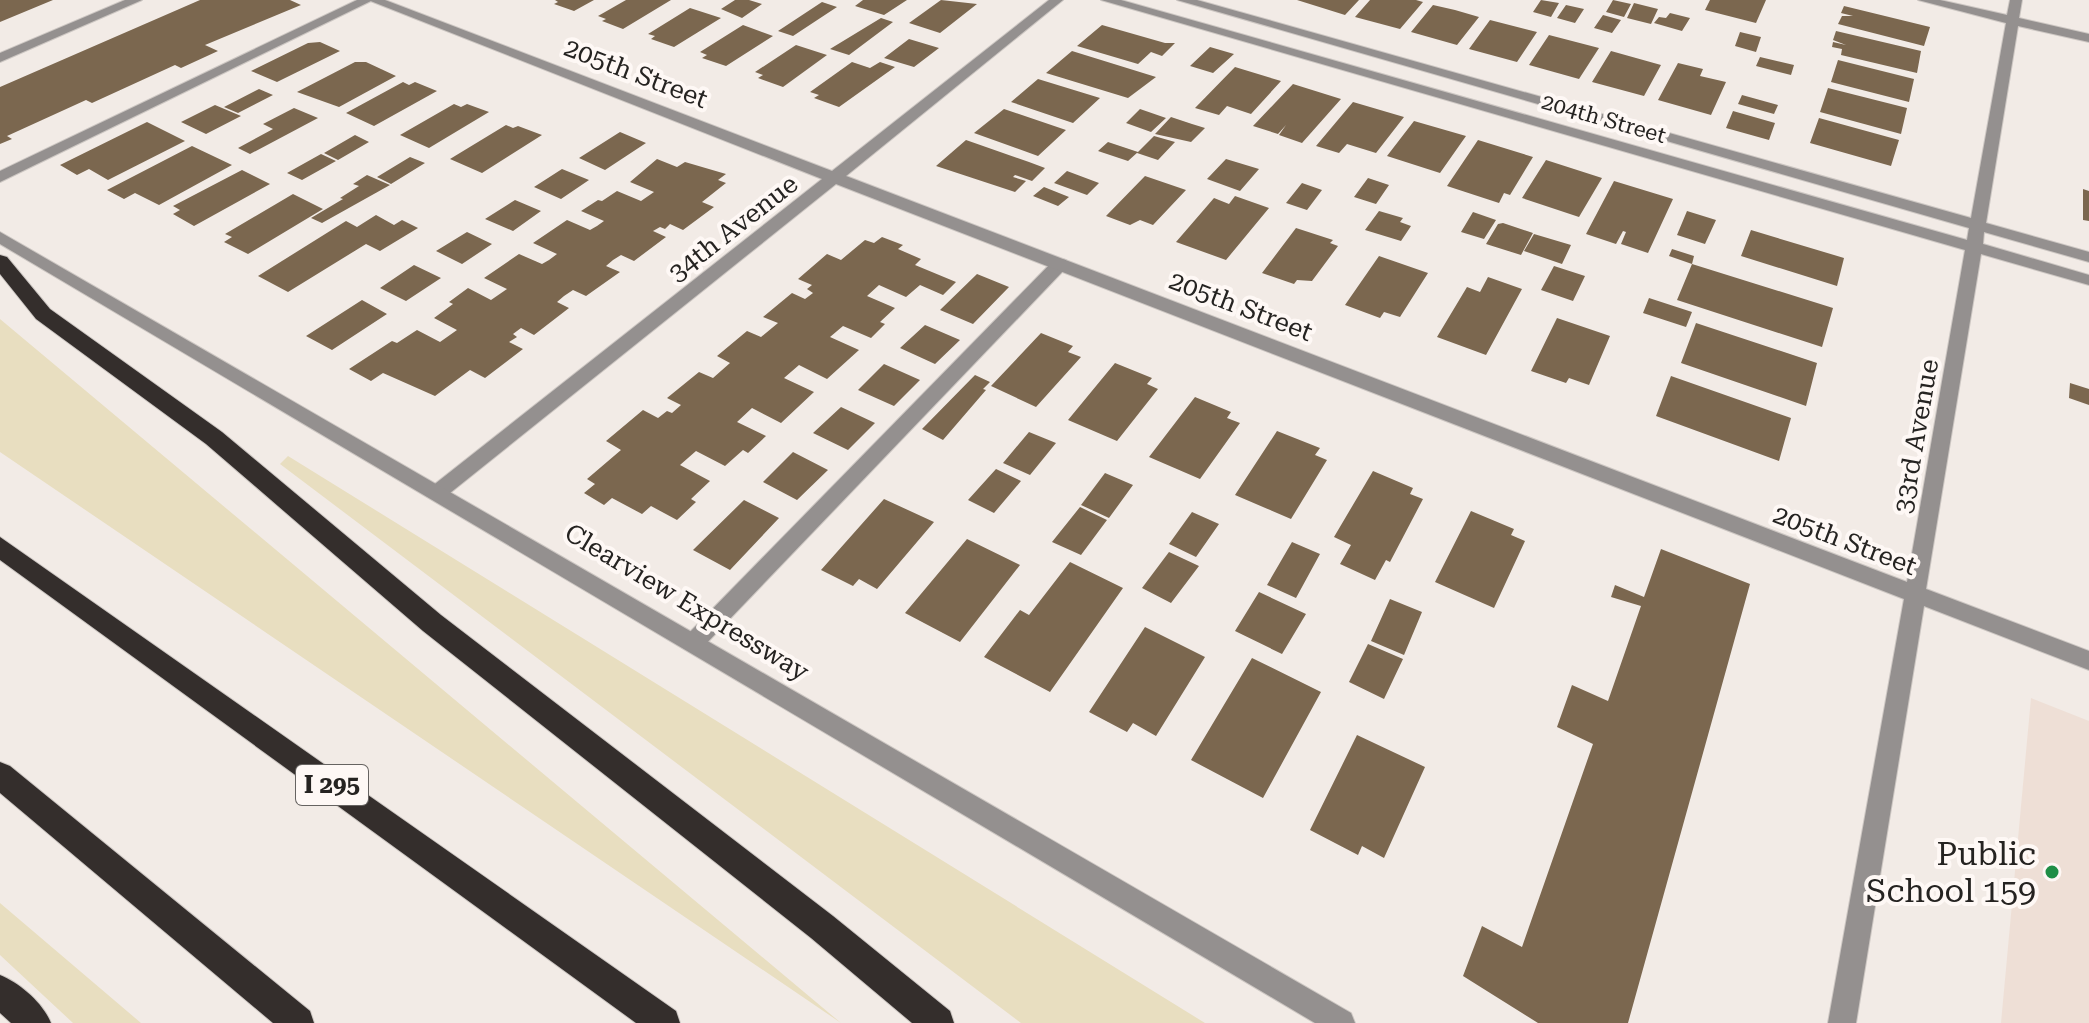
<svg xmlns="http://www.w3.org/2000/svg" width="2089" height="1023" viewBox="0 0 2089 1023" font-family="'Roboto Serif',serif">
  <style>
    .built { fill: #eedfd6 }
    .green { fill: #e8dec0 }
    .building { fill: #7b674f }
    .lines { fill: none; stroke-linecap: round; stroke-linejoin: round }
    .service-casing { stroke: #cdc7c3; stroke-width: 2 }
    .minor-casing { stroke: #cdc7c3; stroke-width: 2 }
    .tertiary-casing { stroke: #cdc7c3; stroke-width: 2 }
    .motorway-casing { stroke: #cdc7c3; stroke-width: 2 }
    .service { fill: #94908f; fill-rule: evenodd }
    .minor { fill: #94908f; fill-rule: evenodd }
    .tertiary { fill: #94908f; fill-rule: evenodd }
    .motorway { fill: #342e2c; fill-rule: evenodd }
    .poi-dot { fill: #1f8e46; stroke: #fef8f5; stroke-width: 3 }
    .labels { text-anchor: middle; stroke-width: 8; stroke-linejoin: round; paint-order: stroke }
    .far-street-label { font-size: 22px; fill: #252321; stroke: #fef8f5 }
    .shield { fill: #fef8f5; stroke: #666361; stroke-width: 2 }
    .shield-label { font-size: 24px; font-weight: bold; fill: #252321 }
    .street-label { font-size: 26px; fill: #252321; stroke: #fef8f5 }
    .near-poi-label { font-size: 32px; fill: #252321; stroke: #fef8f5; text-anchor: end }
  </style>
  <rect width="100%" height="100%" fill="#f2ebe6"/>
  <path class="built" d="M2031 698 2089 721V1023H2001Z"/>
  <path class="green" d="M0 319 841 1023 0 452Z
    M288 456 1205 1023H1021L280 464Z
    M0 903 141 1023H73L0 955Z"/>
  <path class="building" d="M0 0H53L0 22Z
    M200 0H290L301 5 205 45 218 51 181 68 175 65 92 103 86 100 7 136 12 139 0 144V87Z
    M555 0H594L574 11 554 4 558 2Z
    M626 0H671L623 29 602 21 606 19 598 16Z
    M735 0H749L762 4 742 18 721 9Z
    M863 0H907L884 15 855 6Z
    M941 0 977 4 940 33 909 23Z
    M1297 0H1359L1345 15Z
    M1370 0H1416L1423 2 1400 29 1355 17Z
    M1541 0 1559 3 1551 17 1533 12Z
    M1613 0 1631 4 1624 17 1606 12Z
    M1710 0H1766L1756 23 1705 10Z
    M822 2 837 7 793 36 778 31Z
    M1634 3 1658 9 1651 24 1627 18Z
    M1433 5 1455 10 1479 17 1457 45 1411 32Z
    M1566 5 1584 9 1575 23 1557 18Z
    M1844 6 1930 27 1924 46 1838 24 1842 16H1853L1841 13Z
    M690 8 721 18 674 47 651 39 655 36 648 34Z
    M1670 13 1690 18 1682 31 1654 23 1659 17 1666 18Z
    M1603 15 1621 20 1612 33 1594 28Z
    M881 18 893 22 849 55 830 49Z
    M1490 20 1537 32 1517 62 1469 49Z
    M743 25 773 36 726 66 702 58 707 55 700 52Z
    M1102 25 1165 43H1175L1162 56 1151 52 1138 64 1077 46Z
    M1836 31 1921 51 1917 73 1841 55 1842 49 1832 47 1833 42 1846 45 1833 40Z
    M1740 32 1761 37 1756 52 1735 46Z
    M1549 35 1599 48 1579 79 1529 65Z
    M909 39 939 48 914 67 884 58Z
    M320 42 340 51 277 82 251 71 308 43Z
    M796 45 827 55 783 87 758 78 763 75 755 72Z
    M1210 47 1234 54 1213 73 1190 66Z
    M1072 51 1156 77 1128 98 1046 73Z
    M1611 51 1661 65 1644 96 1592 82Z
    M1760 57 1794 65 1791 75 1756 66Z
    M1838 60 1914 79 1909 102 1831 82Z
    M355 62H366L396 76 339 107 297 92Z
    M852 62 870 68 880 62 895 67 839 107 814 98 819 95 810 92Z
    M1678 63 1703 69 1700 76 1726 82 1711 115 1658 100Z
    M1235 67 1281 81 1251 114 1227 106 1219 115 1195 108Z
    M1038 79 1100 98 1073 123 1011 102Z
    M403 82 409 85 415 82 437 91 374 126 346 113Z
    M1293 84 1341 99 1302 143 1279 135 1286 125 1278 134 1253 126Z
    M1828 88 1907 108 1901 134 1820 112Z
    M259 89 273 95 238 113 224 107Z
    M1742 95 1778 105 1774 114 1738 104Z
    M1353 102 1404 117 1376 153 1347 144 1339 153 1316 146Z
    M454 104 461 107 467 104 489 112 429 148 400 135Z
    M215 105 241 116 206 134 181 122Z
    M294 108 318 118 250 154 238 148 273 129 263 124Z
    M1004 109 1066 130 1038 156 974 133Z
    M1140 109 1166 118 1151 132 1126 123Z
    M1733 111 1775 123 1769 140 1726 128Z
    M1171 117 1192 124 1205 128 1191 142 1155 134Z
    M1819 118 1899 140 1891 166 1810 143Z
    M1414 121 1466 136 1440 173 1387 156Z
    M147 122 185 141 108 180 89 169 77 175 60 165Z
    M506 125 513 128 518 126 542 135 482 173 450 159Z
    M620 132 646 143 605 170 579 158Z
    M355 135 369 142 338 160 324 153Z
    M1154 136 1175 142 1158 160 1137 153Z
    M966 140 1029 162 1045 168 1032 181 1015 175 1013 177 1026 181 1015 192 936 166Z
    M1478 140 1533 157 1510 195 1504 193 1499 203 1447 186Z
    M1108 142 1138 152 1128 161 1098 151Z
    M192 146 232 165 159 205 135 193 124 199 107 190Z
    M321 154 336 161 302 180 287 173Z
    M410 157 425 163 391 184 377 177Z
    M657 159 677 167 685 162 726 174 718 180 726 183 702 202 714 207 683 230 670 224 665 229 660 227 653 231 666 237 634 261 621 255 613 260 606 266 620 272 586 296 573 290 564 296 557 302 569 308 534 335 521 328 513 334 517 337 509 342 523 349 485 378 470 370 435 396 383 373 371 381 349 369 392 341 397 343 417 330 440 342 457 330 434 318 453 304 449 302 468 288 491 300 507 289 484 278 519 254 542 264 549 260 557 254 533 243 567 220 590 230 597 226 604 221 581 211 598 200 602 201 617 191 641 201 654 192 630 182Z
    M1226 159 1259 169 1240 191 1207 179Z
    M1546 160 1602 178 1579 217 1522 198Z
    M562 169 589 180 561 199 534 187Z
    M242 170 270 184 194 226 173 214 180 210 173 206Z
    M1067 171 1099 183 1087 195 1054 183Z
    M367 175 390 185 322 223 311 218 343 199 340 198 359 186 353 184Z
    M1145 176 1186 190 1153 225 1140 220 1130 225 1106 216Z
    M1368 178 1389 185 1376 204 1354 197Z
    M1614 181 1673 199 1648 253 1621 244 1626 232 1623 231 1616 244 1586 234Z
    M1302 183 1322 190 1307 210 1286 203Z
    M1044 187 1069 197 1058 206 1033 196Z
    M2083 189 2089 191V221L2083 220Z
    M293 194 323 209 248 254 224 242 232 237 225 234Z
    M1235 196 1269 208 1226 260 1176 242 1214 198 1229 204Z
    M515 200 541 211 513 231 485 219Z
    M1379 211 1403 218 1400 222 1411 226 1401 241 1365 230Z
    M1687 211 1716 220 1705 244 1677 235Z
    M1473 212 1496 220 1484 239 1461 232Z
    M376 215 394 225 402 220 418 228 380 251 366 244 288 292 258 276 346 221 357 227Z
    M1503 223 1533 233 1521 255 1486 244 1498 224Z
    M1296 228 1333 240 1330 243 1338 246 1312 281 1297 280 1294 284 1262 273Z
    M1751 230 1844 258 1837 286 1741 256Z
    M467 232 492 244 462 264 436 251Z
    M1534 234 1571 245 1562 264 1524 251Z
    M882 237 903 245 898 249 921 259 915 265 956 282 943 295 920 285 906 297 879 285 867 296 895 308 880 322 885 324 871 338 843 326 830 337 859 350 827 379 799 365 784 378 814 392 781 423 752 408 737 422 766 436 748 453 743 450 725 466 696 451 680 465 710 481 691 499 696 502 677 520 651 506 642 514 612 498 604 505 584 493 595 484 587 479 621 450 606 441 643 410 658 418 667 411 672 413 681 405 667 398 699 372 713 378 730 363 717 356 747 331 761 337 778 323 763 317 792 293 805 299 813 293 807 289 812 285 798 279 827 254 841 260 865 240 874 243Z
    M1672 249 1694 256 1692 264 1669 256Z
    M1379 256 1428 273 1400 317 1384 312 1380 318 1345 305Z
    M1692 264 1833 308 1822 347 1677 300Z
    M414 265 441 278 406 301 380 288Z
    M1554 266 1585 276 1573 301 1541 290Z
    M977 274 1009 287 973 324 940 310Z
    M1488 277 1522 289 1486 355 1437 337 1467 287 1480 292Z
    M1649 298 1692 312 1686 327 1643 313Z
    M362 300 387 314 332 350 306 336Z
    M1557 318 1610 336 1589 385 1569 378 1566 383 1531 371Z
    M1696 323 1817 363 1806 406 1681 363Z
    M925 325 960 340 935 364 900 348Z
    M1041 333 1073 346 1068 352 1081 357 1036 407 991 386Z
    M1115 363 1152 378 1147 384 1158 389 1117 441 1068 420Z
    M884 364 920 380 894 406 858 390Z
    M975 375 990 382 983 389 986 390 943 440 922 429Z
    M1671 376 1791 418 1779 461 1656 416Z
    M2070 383 2089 389V405L2069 398Z
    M1195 397 1231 412 1227 418 1240 423 1200 479 1149 457Z
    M841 407 875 423 848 450 813 433Z
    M1277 431 1320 448 1315 455 1327 460 1291 519 1235 495Z
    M1029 432 1056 443 1030 475 1003 463Z
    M793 452 828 470 797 500 763 482Z
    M996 469 1021 481 994 513 968 500Z
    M1373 471 1413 488 1410 494 1423 499 1390 562 1386 560 1375 580 1340 564 1351 545 1334 537Z
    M1105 473 1133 485 1109 518 1081 505Z
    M884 499 934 522 877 589 859 579 853 586 821 570Z
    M744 500 779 518 730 570 693 550Z
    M1080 507 1107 520 1081 555 1052 542Z
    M1471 511 1514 529 1511 535 1525 541 1494 608 1435 582Z
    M1192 512 1219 524 1196 557 1169 544Z
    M967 539 1020 565 960 642 905 613Z
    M1292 542 1320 554 1296 598 1267 585Z
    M1661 549 1750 584 1628 1023H1538L1463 976 1482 926 1522 947 1593 744 1557 727 1572 685 1608 701 1641 606 1611 597 1615 585 1644 597Z
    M1169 552 1199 566 1171 603 1142 588Z
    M1070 562 1123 588 1050 692 984 657 1020 610 1029 615Z
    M1259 592 1306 614 1282 654 1235 631Z
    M1390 599 1422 612 1404 655 1371 641Z
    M1145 627 1205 657 1156 736 1133 723 1127 732 1089 712Z
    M1368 644 1403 659 1384 699 1349 682Z
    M1252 658 1321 692 1263 798 1191 760Z
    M1357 735 1425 767 1384 858 1362 846 1358 855 1310 830Z"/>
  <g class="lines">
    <defs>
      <path id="service" d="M357 0H373L0 182V171Z
        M1060 259 1066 260V268L701 649 693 652 685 649 682 643 685 637 1054 260Z"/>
      <path id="minor" d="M368 0H385L832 171 1049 0H1063L846 176 1907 582 1965 250 1101 0H1121L1967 240 1969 228 1177 0H1197L1971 218 2006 23 1918 0H1940L2007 15 2010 0H2022L2019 18 2089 34V42L2018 26 1986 223 2089 252V262L1984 232 1983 244 2089 275V285L1981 254 1926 589 2089 651V670L1924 606 1856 1023H1828L1904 599 836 184 445 497H431L428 492 431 487 822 179Z"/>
      <path id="tertiary" d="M125 0H142L0 62V53Z
        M0 232 1351 1013 1355 1023H1315L0 244Z"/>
      <path id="motorway" d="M0 255 7 257 50 309 222 432 441 615 833 916 950 1011 954 1023H912L811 938 423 631 206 444 36 319 0 274Z
        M0 537 676 1011 680 1023H636L0 560Z
        M0 762 10 766 310 1011 314 1023H273L0 793Z
        M0 975C20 983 43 1003 51 1023H11L0 1013Z"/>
    </defs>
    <use href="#service" class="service-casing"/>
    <use href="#minor" class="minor-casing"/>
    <use href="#tertiary" class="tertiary-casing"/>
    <use href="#motorway" class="motorway-casing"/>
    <use href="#service" class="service"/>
    <use href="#minor" class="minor"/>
    <use href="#tertiary" class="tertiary"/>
    <use href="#motorway" class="motorway"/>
  </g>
  <circle class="poi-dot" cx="2052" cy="872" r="8"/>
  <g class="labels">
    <g class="far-street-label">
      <text transform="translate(1604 118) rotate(16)" y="8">204th Street</text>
    </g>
    <rect class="shield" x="296" y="765" width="72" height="40" rx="6"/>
    <g class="shield-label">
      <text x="332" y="793">I 295</text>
    </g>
    <g class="street-label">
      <text transform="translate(636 73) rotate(21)" y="9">205th Street</text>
      <text transform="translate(733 228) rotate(-38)" y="9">34th Avenue</text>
      <text transform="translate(1241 306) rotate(21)" y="9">205th Street</text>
      <text transform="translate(1916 436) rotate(-80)" y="9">33rd Avenue</text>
      <text transform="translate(1845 540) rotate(21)" y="9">205th Street</text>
      <text transform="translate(687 602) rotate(31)" y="9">Clearview Expressway</text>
    </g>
    <g class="near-poi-label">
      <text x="2036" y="865">Public<tspan x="2036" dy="37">School 159</tspan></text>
    </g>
  </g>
</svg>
